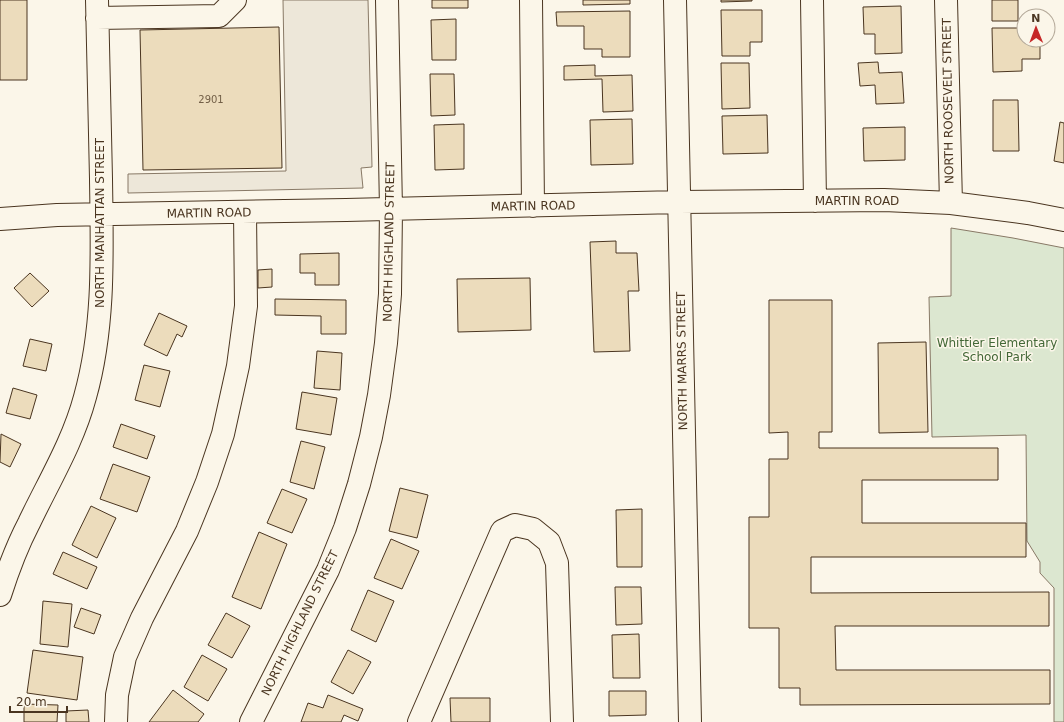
<svg xmlns="http://www.w3.org/2000/svg" width="1064" height="722" viewBox="0 0 1064 722" font-family="'DejaVu Sans',sans-serif">
  <style>
    .green { fill: #dce7d0; stroke: #887966 }
    .parking { fill: #ede7d9; stroke: #887966 }
    .building { fill: #ecdcbc; stroke: #4a3520 }
    .lines { fill: none; stroke-linecap: round; stroke-linejoin: round }
    .minor-casing { stroke: #4a3520; stroke-width: 24 }
    .minor { stroke: #fbf6e9; stroke-width: 22 }
    .labels { text-anchor: middle; stroke-width: 3; stroke-linejoin: round; paint-order: stroke }
    .number-label { font-size: 10px; fill: #725f47 }
    .street-label { font-size: 12px; fill: #4a3520; stroke: #fbf6e9 }
    .park-label { font-size: 12px; fill: #436837; stroke: #fbf6e9 }
  </style>
  <rect width="100%" height="100%" fill="#fbf6e9"/>
  <path class="green" d="M951 228 1013 238 1064 248V722H1054V588L1040 573V562L1027 541 1026 435 932 437 929 297 951 296Z"/>
  <path class="parking" d="M283 0H368L372 167 361 168 363 188 128 193V174L286 171Z"/>
  <path class="building" d="M0 0H27V80H0Z
    M432 0H468V8H432Z
    M583 0H630V4L583 5Z
    M721 0H752V1L721 2Z
    M992 0H1018V21H992Z
    M901 6 902 53 875 54V34H864L863 7Z
    M721 10H762V42H750V56H722Z
    M630 11V57H602V49H584V26H557L556 12Z
    M456 19V60H432L431 20Z
    M279 27 282 168 143 170 140 30Z
    M992 28H1020V38H1024V40H1040V59H1022V71L993 72Z
    M878 62 879 73 902 72 904 103 876 104 875 85 860 86 858 63Z
    M721 63H749L750 108 722 109Z
    M595 65V76L632 75 633 111 603 112 602 79 564 80V66Z
    M430 74H454L455 115 431 116Z
    M993 100H1018L1019 151H993Z
    M767 115 768 153 723 154 722 116Z
    M632 119 633 164 591 165 590 120Z
    M1060 122 1064 123V163L1054 161Z
    M464 124V169L435 170 434 125Z
    M905 127V160L864 161 863 128Z
    M616 241V253H637L639 291H628L630 351 594 352 590 242Z
    M339 253V285H315V273H300V254Z
    M272 269V287L258 288V270Z
    M30 273 49 291 32 307 14 288Z
    M530 278 531 330 458 332 457 279Z
    M275 299 346 300V334H321V316L275 315Z
    M769 300H832V432H819V448H998V480H862V523H1026V557H811V593L1049 592V626H835L836 670H1050V704L800 705V688H779V628H749V517H769V459H788V432L769 433Z
    M159 313 187 326 182 337 177 334 167 356 144 345Z
    M30 339 52 344 46 371 23 366Z
    M926 342 928 432 879 433 878 343Z
    M317 351 342 353 340 390 314 388Z
    M144 365 170 371 160 407 135 400Z
    M13 388 37 395 30 419 6 413Z
    M302 392 337 398 331 435 296 429Z
    M121 424 155 436 147 459 113 447Z
    M1 434 21 444 10 467 0 462Z
    M301 441 325 447 314 489 290 482Z
    M113 464 150 477 137 512 100 499Z
    M400 488 428 495 417 538 389 531Z
    M282 489 307 499 292 533 267 523Z
    M91 506 116 518 97 558 72 545Z
    M642 509V567H617L616 510Z
    M259 532 287 544 261 609 232 597Z
    M391 539 419 551 402 589 374 578Z
    M63 552 97 567 87 589 53 574Z
    M615 587H641L642 624 616 625Z
    M368 590 394 601 376 642 351 630Z
    M43 601 72 604 68 647 40 644Z
    M81 608 101 615 94 634 74 627Z
    M226 613 250 626 232 658 208 645Z
    M639 634 640 678H613L612 635Z
    M33 650 83 657 77 700 27 693Z
    M348 650 371 662 353 694 331 682Z
    M202 655 227 669 208 701 184 687Z
    M173 690 204 714 198 722H149Z
    M609 691H646V715L609 716Z
    M328 695 363 709 358 721 344 715 341 722H301L308 703 323 708Z
    M450 698H490V722H451Z
    M24 704 58 705 57 722H24Z
    M88 710 89 722H66V711Z"/>
  <g class="lines">
    <defs>
      <path id="minor" d="M531 0 533 206
        M675 0 690 722
        M812 0 815 201
        M946 0 951 203
        M97 18 219 16 235 0
        M0 219 57 215 346 210 679 202 884 200 951 203 1028 213 1064 220
        M0 595C8 570 17 546 29 523 49 481 73 442 85 397 105 326 102 252 101 179 100 119 98 60 97 0
        M116 722 117 695 125 657 142 618 187 531 207 482 223 434 238 366 246 306 245 212
        M251 722 328 570 345 528 359 484 371 437 379 395 386 343 390 294 391 209 387 0
        M419 722 502 531 515 525 533 529 549 542 557 563 562 722"/>
    </defs>
    <use href="#minor" class="minor-casing"/>
    <use href="#minor" class="minor"/>
  </g>
  <g class="labels">
    <g class="number-label">
      <text x="211" y="103">2901</text>
    </g>
    <g class="street-label">
      <text transform="translate(948 101) rotate(-91)" y="4">NORTH ROOSEVELT STREET</text>
      <text x="857" y="205">MARTIN ROAD</text>
      <text transform="translate(533 206) rotate(-1)" y="4">MARTIN ROAD</text>
      <text transform="translate(209 213) rotate(-1)" y="4">MARTIN ROAD</text>
      <text transform="translate(100 223) rotate(-90)" y="4">NORTH MANHATTAN STREET</text>
      <text transform="translate(389 242) rotate(-89)" y="4">NORTH HIGHLAND STREET</text>
      <text transform="translate(682 361) rotate(-91)" y="4">NORTH MARRS STREET</text>
      <text transform="translate(300 623) rotate(-64)" y="4">NORTH HIGHLAND STREET</text>
    </g>
    <g class="park-label">
      <text x="997" y="347">Whittier Elementary<tspan x="997" dy="14">School Park</tspan></text>
    </g>
  </g>
  <g transform="translate(1036 28) rotate(359)"><circle r="19" fill="#fbf6e9" stroke="#b4a999"/>
  <path d="M0-3L7 15L0 10L-7 15Z" fill="#c62828"/>
  <text y="-6" font-size="11" font-weight="bold" text-anchor="middle" fill="#4a3520">N</text>
  </g>
  <path d="M10 706v6h57v-6" fill="none" stroke="#4a3520" stroke-width="2"/>
  <text x="16" y="706" font-size="12" fill="#4a3520" stroke="#fbf6e9" stroke-width="3" paint-order="stroke">20 m</text>
</svg>
